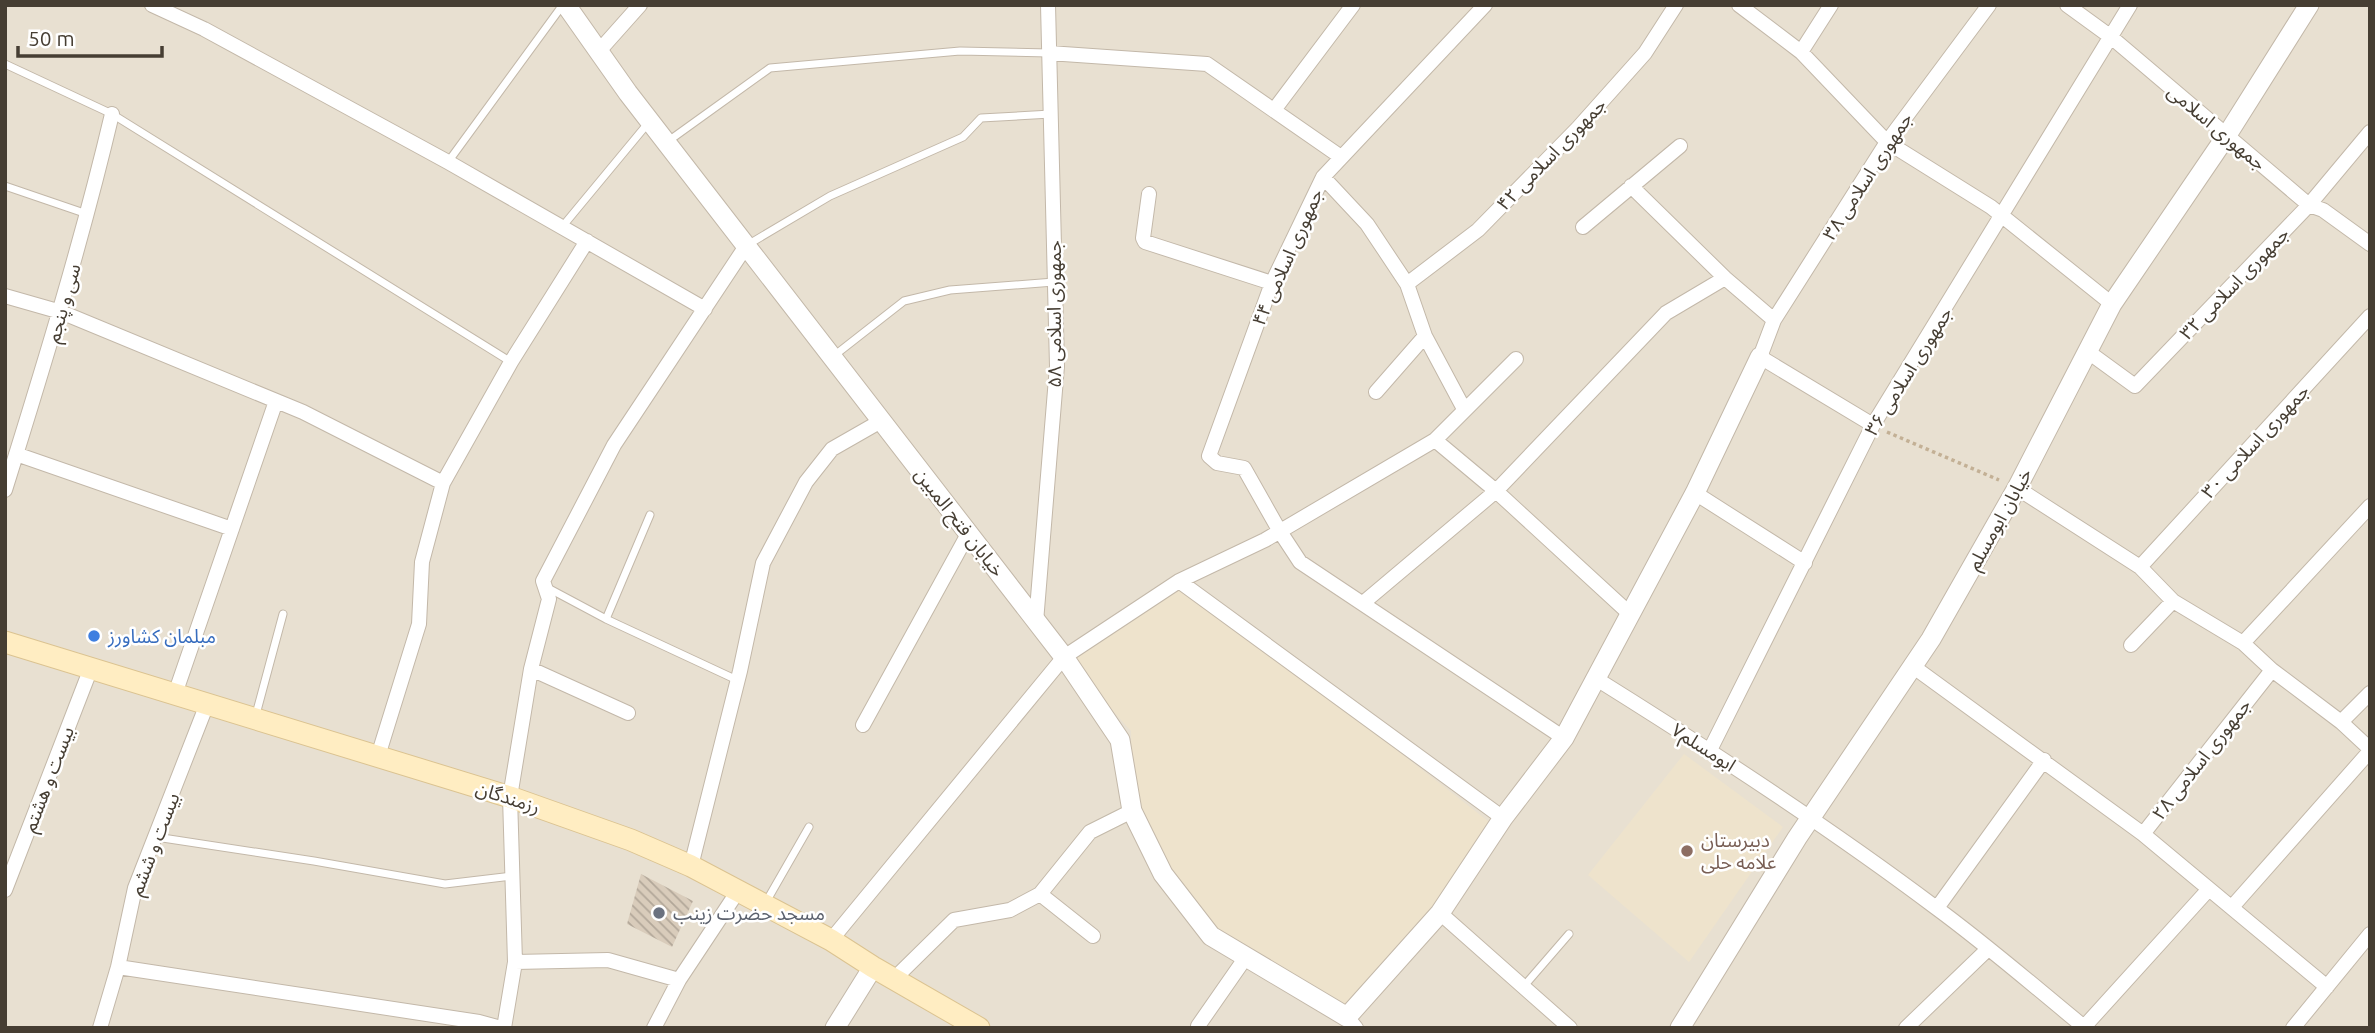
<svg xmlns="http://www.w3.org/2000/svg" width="2375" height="1033" viewBox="0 0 2375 1033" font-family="Ubuntu,'Noto Sans Arabic',sans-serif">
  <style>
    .residential { fill: #e8e0d1 }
    .education { fill: #eee3cc }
    .building { fill: url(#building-back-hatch) }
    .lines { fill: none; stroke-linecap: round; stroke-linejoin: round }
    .service-casing { stroke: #c3b8a9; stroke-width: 9 }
    .minor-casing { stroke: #c3b8a9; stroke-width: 16 }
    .tertiary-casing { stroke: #c3b8a9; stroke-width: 21 }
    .secondary-casing { stroke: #dbc391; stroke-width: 23 }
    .path { stroke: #c3b095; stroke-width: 3.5; stroke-dasharray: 3.5 3.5; stroke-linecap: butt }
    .service { stroke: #fff; stroke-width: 7 }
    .minor { stroke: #fff; stroke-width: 14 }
    .tertiary { stroke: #fff; stroke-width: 19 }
    .secondary { stroke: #ffedc2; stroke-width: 21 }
    .shop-dot { fill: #3f7fe0; stroke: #fff; stroke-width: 2.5 }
    .education-dot { fill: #8d6e63; stroke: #fff; stroke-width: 2.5 }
    .worship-dot { fill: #6b7280; stroke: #fff; stroke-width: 2.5 }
    .labels { text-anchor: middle; stroke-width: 5; stroke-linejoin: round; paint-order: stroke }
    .street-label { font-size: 19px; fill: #463e33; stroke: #fff }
    .shop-label { font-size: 19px; fill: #366cbe; stroke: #fff; text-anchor: start }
    .education-label { font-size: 19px; fill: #785e54; stroke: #fff; text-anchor: start }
    .worship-label { font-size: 19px; fill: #5b616d; stroke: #fff; text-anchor: start }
  </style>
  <defs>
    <pattern id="building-back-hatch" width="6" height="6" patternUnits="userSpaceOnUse" patternTransform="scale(1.75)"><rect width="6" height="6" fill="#d9ccbb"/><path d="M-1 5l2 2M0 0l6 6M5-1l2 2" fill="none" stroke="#b2a799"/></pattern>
  </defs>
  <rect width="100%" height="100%" fill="#f4eee4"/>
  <path class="residential" d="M5 5H2370V1028H5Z"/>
  <path class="education" d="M1179 581 1497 828 1347 1017 1211 936 1132 811 1131 731 1064 657Z
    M1684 754 1783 827 1689 962 1588 875Z"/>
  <path class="building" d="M641 874 693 901 672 947 627 924Z"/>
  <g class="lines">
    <defs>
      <path id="service" d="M5 64 112 114 511 362
        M667 142 770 68 960 51 1049 53
        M448 162 562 6
        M5 186 87 214
        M562 227 649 122
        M749 244 830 196 963 137 981 118 1051 114
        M835 355 904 301 950 290 1054 282
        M546 587 606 619 737 680
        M606 619 650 515
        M255 718 283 614
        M156 837 314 861 445 884 512 876
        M766 902 809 827
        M1524 986 1569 934"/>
      <path id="minor" d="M152 5 204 29 448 162 705 309
        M1485 5 1323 177 1272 283 1209 456 1217 463 1244 468 1279 530 1300 562 1564 738
        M1739 5 1801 52 1887 142 1991 207 2112 304
        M2067 5 2111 37 2309 205 2323 210 2370 244
        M599 51 640 5
        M1801 52 1831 5
        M1049 53 1207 64 1341 157
        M1274 110 1353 5
        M1323 177 1367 224 1407 284 1425 336 1464 409
        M1631 186 1725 278 1774 320
        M1149 194 1143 238 1145 242 1272 283
        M1583 227 1680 146
        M1407 284 1478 230 1578 128 1645 53 1676 5
        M5 296 61 312 303 412 443 483
        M2087 351 2135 386 2309 205 2370 132
        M1376 392 1425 336
        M1873 425 1760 357 1774 320 1887 142 1989 5
        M1435 440 1496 491 1630 614
        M16 454 232 529
        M2017 488 2140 567 2173 601 2243 643
        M5 490C44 365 82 241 112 114
        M1695 493 1805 563
        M2140 567 2370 316
        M1179 581 1503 818
        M1363 603 1496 491 1666 313 1725 278
        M1036 622 1057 366 1048 5
        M2131 645 2173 601
        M1911 665 2143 834 2272 670 2243 643 2370 506
        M531 669 628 713
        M2272 670 2341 722 2370 749
        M1595 678C1712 751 1826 825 1935 907 1987 945 2035 987 2084 1027L2209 889
        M175 694 276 401
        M2341 722 2370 693
        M863 725 968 534
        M1710 750 1873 425 2130 5
        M378 756 419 624 422 562 443 483 511 362 587 241
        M2143 834 2327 987
        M691 866 740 671 763 563 806 482 832 449 881 421
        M5 890 91 668
        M1040 894 1093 936
        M2232 907 2370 751
        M1937 908 2044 760
        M1440 913 1570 1028
        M831 940 1064 657 1179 581 1265 540 1435 440 1516 359
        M515 962 608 960 679 980
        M118 967 479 1022 501 1028
        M894 979 954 920 1010 910 1040 894 1090 832 1132 811
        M1347 1017 1356 1028
        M1198 1026 1246 957
        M100 1028 118 967 135 888 207 704
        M504 1028 515 962 510 797 531 669 549 599 543 581 614 445 746 246
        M654 1028 679 980 738 891
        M1906 1028 1988 949
        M2293 1028 2370 934"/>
      <path id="tertiary" d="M566 5 628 93 1064 657 1120 740 1132 811 1163 874 1211 936 1347 1017 1440 913 1503 818 1564 738 1695 493 1760 357
        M835 1028 873 967
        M1680 1028 1797 838 1931 639 2017 488 2112 304 2227 135 2309 5"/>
      <path id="secondary" d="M5 642 510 797 631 840 691 866 831 940 873 967 979 1028"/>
    </defs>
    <use href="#service" class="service-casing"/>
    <use href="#minor" class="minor-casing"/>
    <use href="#tertiary" class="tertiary-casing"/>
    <use href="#secondary" class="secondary-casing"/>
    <path class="path" d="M1887 432 1999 480"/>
    <use href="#service" class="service"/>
    <use href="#minor" class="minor"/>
    <use href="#tertiary" class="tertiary"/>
    <use href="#secondary" class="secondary"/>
  </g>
  <circle class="shop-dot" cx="94" cy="636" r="7"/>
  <circle class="education-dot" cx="1687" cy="851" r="7"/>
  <circle class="worship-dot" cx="659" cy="913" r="7"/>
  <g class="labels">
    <g class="street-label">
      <text transform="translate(2217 127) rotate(40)" y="7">جمهوری اسلامی</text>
      <text transform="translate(1551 154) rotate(-46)" y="7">جمهوری اسلامی ۴۲</text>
      <text transform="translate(1867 176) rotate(-57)" y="7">جمهوری اسلامی ۳۸</text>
      <text transform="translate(1287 257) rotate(-66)" y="7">جمهوری اسلامی ۴۴</text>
      <text transform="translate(2234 283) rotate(-46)" y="7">جمهوری اسلامی ۳۲</text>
      <text transform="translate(63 303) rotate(-74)" y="7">سی و پنجم</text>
      <text transform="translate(1054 314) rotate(-90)" y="7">جمهوری اسلامی ۵۸</text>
      <text transform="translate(1908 371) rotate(-58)" y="7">جمهوری اسلامی ۳۶</text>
      <text transform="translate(2255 441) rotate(-47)" y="7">جمهوری اسلامی ۳۰</text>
      <text transform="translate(1999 519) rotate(-61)" y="7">خیابان ابومسلم</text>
      <text transform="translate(960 522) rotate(52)" y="7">خیابان فتح المبین</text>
      <text transform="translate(1704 747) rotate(33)" y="7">ابومسلم۷</text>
      <text transform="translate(2201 759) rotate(-52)" y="7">جمهوری اسلامی ۲۸</text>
      <text transform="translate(48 779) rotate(-69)" y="7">بیست و هشتم</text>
      <text transform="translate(508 797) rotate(18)" y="7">رزمندگان</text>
      <text transform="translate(154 844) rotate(-69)" y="7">بیست و ششم</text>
    </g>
    <g class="shop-label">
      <text x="108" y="643">مبلمان کشاورز</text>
    </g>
    <g class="education-label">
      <text x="1701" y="847">دبیرستان<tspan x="1701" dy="22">علامه حلی</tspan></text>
    </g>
    <g class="worship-label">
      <text x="673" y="920">مسجد حضرت زینب</text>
    </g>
  </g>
  <rect width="2375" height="1033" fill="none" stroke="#463e33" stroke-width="14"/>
  <path d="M18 46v10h144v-10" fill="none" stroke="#463e33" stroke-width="3.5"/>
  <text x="28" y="46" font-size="21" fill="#463e33" stroke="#ffffff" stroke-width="5" paint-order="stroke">50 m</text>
</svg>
